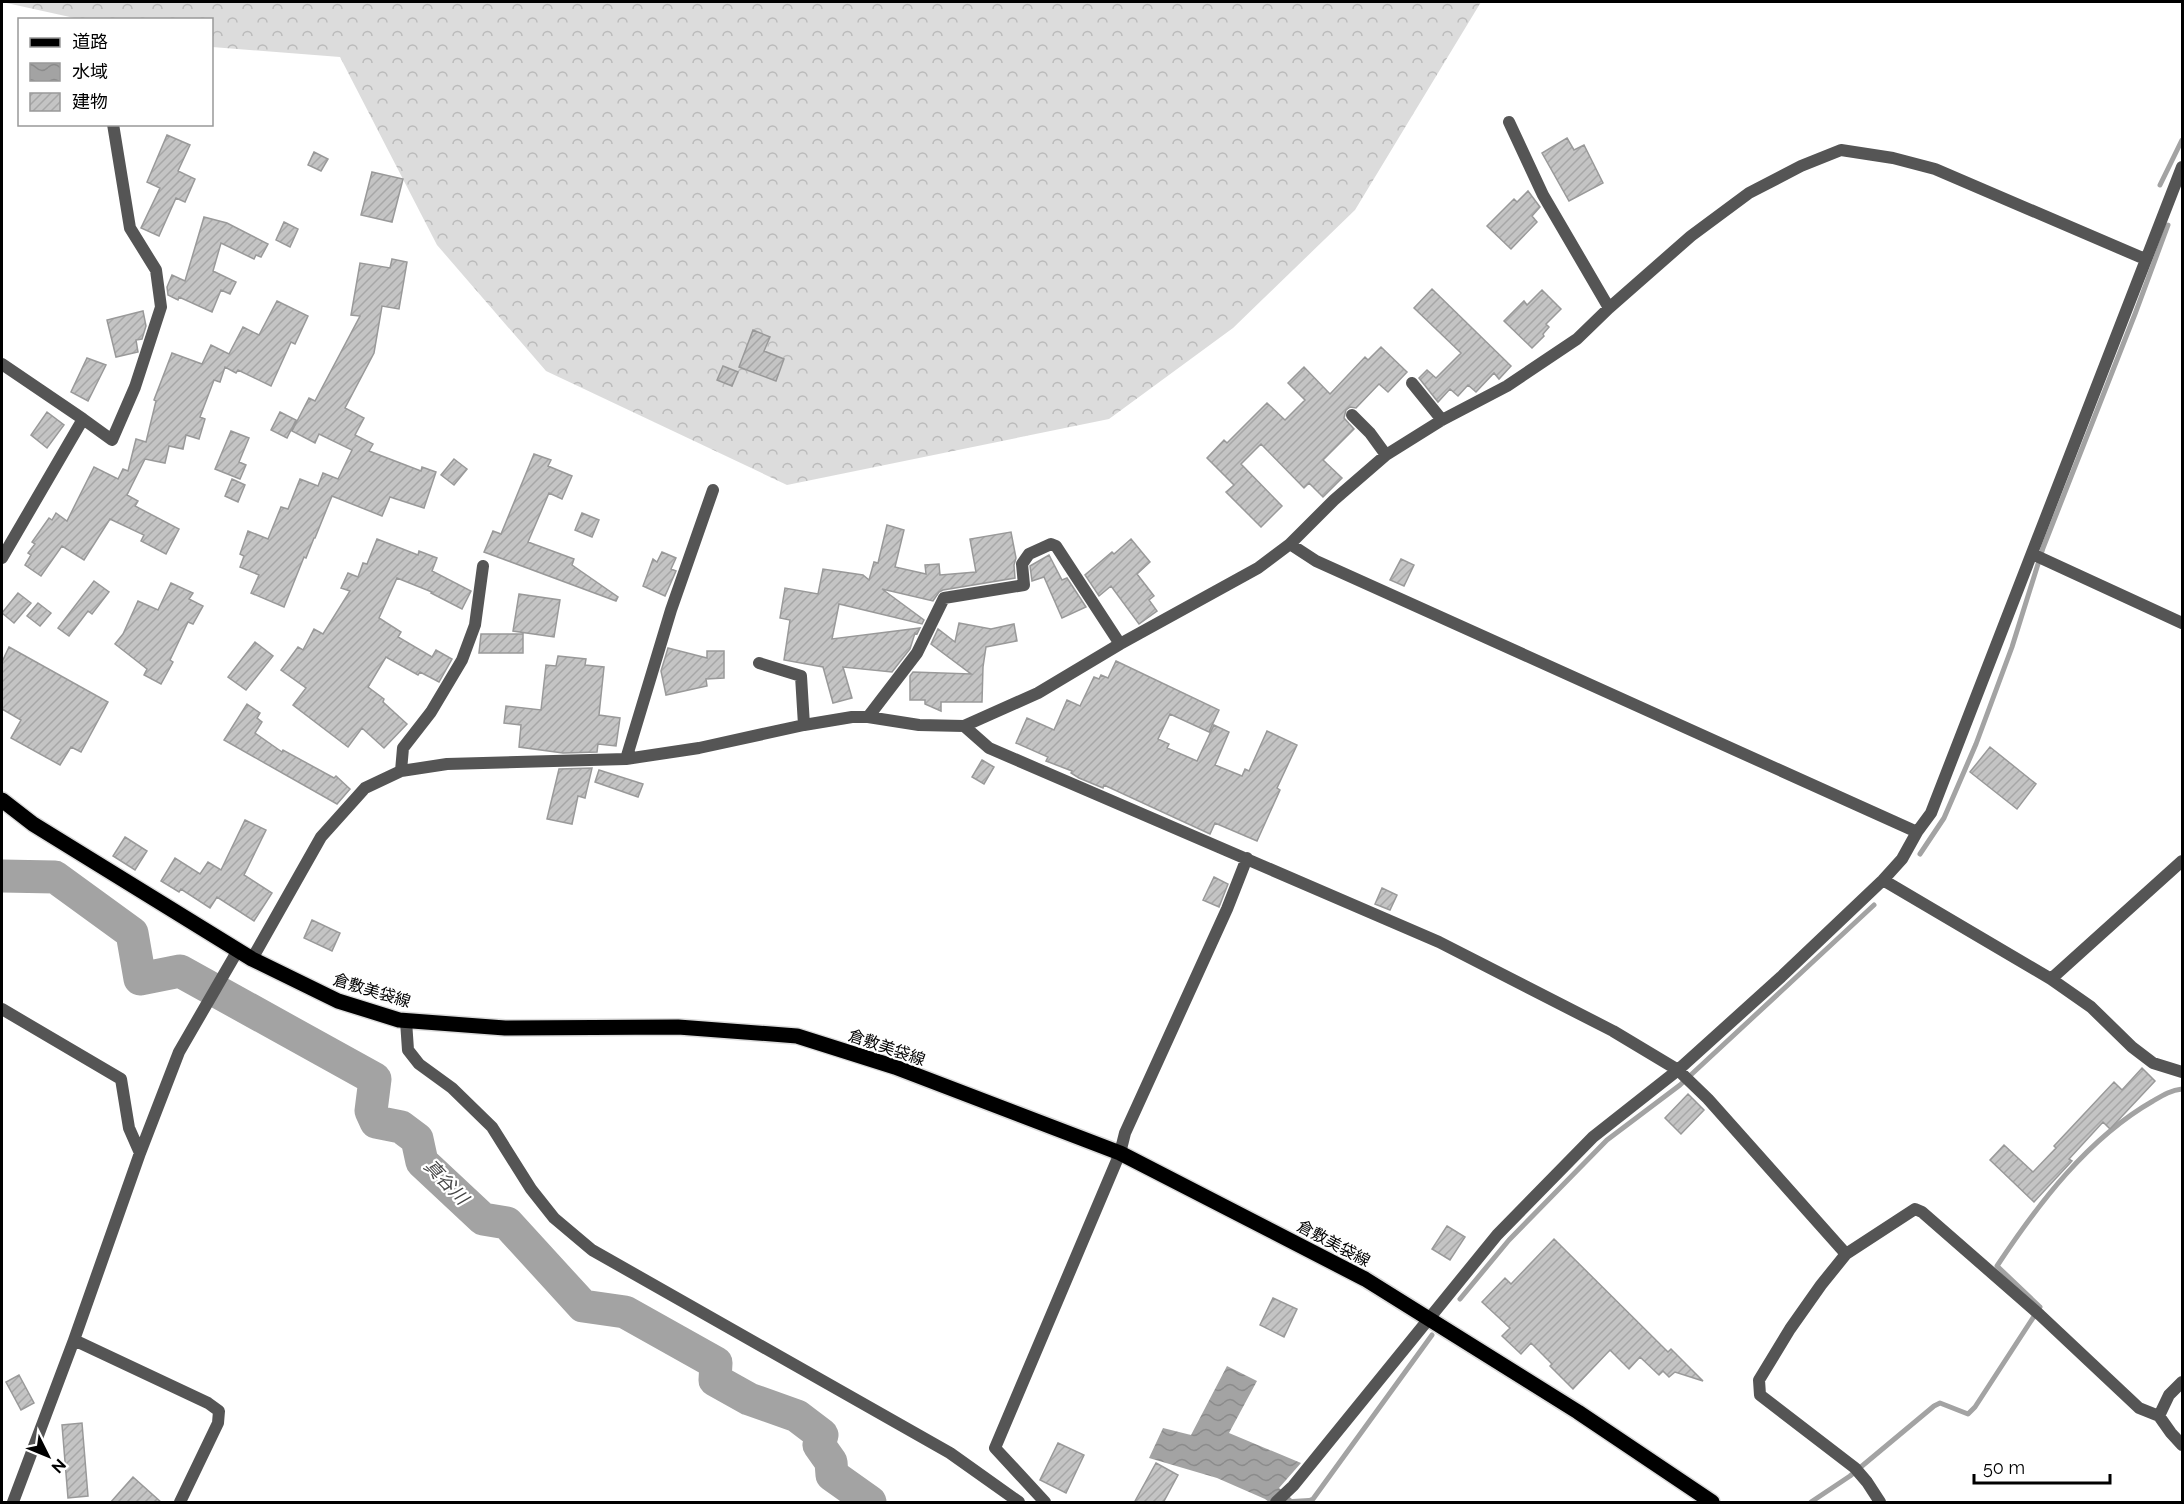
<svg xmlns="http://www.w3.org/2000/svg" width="2184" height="1504" viewBox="0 0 2184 1504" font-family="Raleway,'Noto Sans JP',sans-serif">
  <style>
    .forest { fill: url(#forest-crowns) }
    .water { fill: url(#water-waves) }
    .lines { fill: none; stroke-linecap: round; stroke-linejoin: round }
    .stream { stroke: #a3a3a3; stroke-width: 5 }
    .river { stroke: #a3a3a3; stroke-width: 33 }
    .building { fill: url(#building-hatch); stroke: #999; stroke-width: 1.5 }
    .primary-casing { stroke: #dbdbdb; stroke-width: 18 }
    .minor { stroke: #555; stroke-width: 12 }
    .primary { stroke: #000; stroke-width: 15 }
    .labels { text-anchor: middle; stroke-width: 4.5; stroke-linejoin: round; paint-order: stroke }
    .street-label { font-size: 16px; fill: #000; stroke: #fff }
    .water-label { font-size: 18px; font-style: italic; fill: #444; stroke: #fff }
  </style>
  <defs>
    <pattern id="forest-crowns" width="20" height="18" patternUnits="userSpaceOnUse" patternTransform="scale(1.5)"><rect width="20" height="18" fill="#dcdcdc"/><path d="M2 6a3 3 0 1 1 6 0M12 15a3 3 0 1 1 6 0" fill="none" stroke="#bbb"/></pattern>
    <pattern id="water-waves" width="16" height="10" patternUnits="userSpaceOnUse" patternTransform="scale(1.5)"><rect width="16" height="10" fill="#a3a3a3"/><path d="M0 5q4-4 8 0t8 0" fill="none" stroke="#8b8b8b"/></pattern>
    <pattern id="building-hatch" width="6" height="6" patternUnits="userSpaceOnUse" patternTransform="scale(1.5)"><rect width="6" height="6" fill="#c4c4c4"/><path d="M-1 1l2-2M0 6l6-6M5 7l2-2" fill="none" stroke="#a7a7a7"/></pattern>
  </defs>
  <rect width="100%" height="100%" fill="#fff"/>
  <path class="forest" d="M2 2H1481L1355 210 1233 328 1109 419 787 485 546 371 437 245 340 57 212 47V20L79 19Z"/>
  <path class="water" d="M1227 1366 1257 1381 1229 1433 1301 1463 1279 1488 1292 1499 1309 1498 1311 1502H1269L1265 1499 1217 1478 1149 1458 1163 1428 1191 1435Z"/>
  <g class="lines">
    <path class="stream" d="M2160 185 2182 140
      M1920 854 1944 818 1976 744 2012 647 2043 548 2135 314 2168 225
      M1460 1299 1509 1240 1607 1140 1680 1085 1874 905
      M1306 1502 1313 1499 1432 1335
      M1811 1502 1850 1476 1934 1406 1940 1403 1968 1414 1975 1407 2040 1307 1997 1266C2038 1204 2088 1138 2153 1101 2163 1095 2171 1090 2182 1089"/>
    <path class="river" d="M2 876 55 877 132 933 140 979 180 971 375 1079 371 1111 376 1122 401 1127 417 1139 422 1162 483 1219 507 1223 583 1306 625 1312 716 1363 715 1380 749 1399 797 1416 822 1435 819 1445 831 1462 832 1475 870 1502"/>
  </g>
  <path class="building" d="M167 135 190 145 178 171 195 179 185 202 176 198 159 236 141 228 160 188 147 182Z
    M1567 138 1574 150 1584 145 1603 183 1569 201 1542 153Z
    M314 152 328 159 321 171 308 165Z
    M372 172 403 179 392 222 361 215Z
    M1528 191 1540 207 1532 216 1537 222 1511 249 1487 226 1514 199 1517 202Z
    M204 217 227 223 268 244 261 257 256 255 254 259 221 243 213 271 236 282 230 294 221 290 212 312 179 297 178 300 168 295 167 287 172 275 185 281Z
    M284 222 298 229 290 247 276 240Z
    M392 259 407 262 399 309 382 306 374 353 345 408 364 418 355 435 373 444 369 451 421 471 422 467 436 472 424 508 390 497 382 516 332 496 315 538H314L306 558 304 557 284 607 251 593 259 575 240 567 244 556 240 554 248 531 268 539 281 507 288 509 300 479 318 486 323 473 338 479 352 450 319 434 315 443 292 431 309 398 315 401 360 316 351 315 360 263 390 268Z
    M1432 289 1511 366 1499 379 1494 373 1476 392 1468 385 1458 396 1450 389 1438 402 1419 378 1427 370 1436 378 1461 353 1414 308Z
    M1542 290 1561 309 1546 324 1549 327 1543 334 1544 336 1532 348 1504 321 1524 301 1527 305Z
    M277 301 308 316 295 344 291 342 271 386 238 370 236 373 225 367 220 382 214 380 200 417 205 419 199 439 186 435 183 449 169 446 165 463 145 459 127 495 138 501 135 506 179 529 166 554 141 541 144 535 110 519 84 560 62 546 41 576 25 565 31 555 28 553 35 544 32 542 49 518 52 520 56 513 67 521 94 467 118 479 123 469 128 471 136 439 146 442 156 401 154 400 172 353 202 364 211 345 229 354 243 327 259 335Z
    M143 311 146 326 142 339 136 340 138 352 116 357 107 320Z
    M753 330 770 337 764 351 784 359 776 381 739 367Z
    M1381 347 1407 372 1388 392 1379 384 1356 408 1350 407 1346 410 1344 418 1354 429 1323 460 1342 478 1323 497 1309 483 1304 488 1261 444 1241 464 1282 506 1261 527 1226 492 1234 485 1207 458 1224 440 1227 443 1267 403 1285 420 1305 400 1288 383 1304 367 1330 394 1365 357 1368 360Z
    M87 358 106 365 88 401 71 392Z
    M723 366 738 372 732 386 717 380Z
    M47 412 64 425 47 448 31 435Z
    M280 412 296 420 287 438 271 430Z
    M231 431 249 438 239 462 246 465 240 479 215 469Z
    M534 454 551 460 548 466 572 476 562 499 549 493 528 542 574 559 572 565 618 597 616 601 484 552 493 531 501 534Z
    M454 459 467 469 454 485 441 475Z
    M232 479 245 485 238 502 225 496Z
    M582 513 599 520 592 537 575 530Z
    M887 525 904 530 895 567 926 574 925 565 939 564 940 575 976 572 970 539 1011 532 1016 558 1014 565 1015 578 943 590 939 592 933 601 882 589 924 620 922 624 839 604 832 639 920 628 917 634 915 633 910 649 892 672 843 667 852 698 833 703 823 667 784 660 790 620 780 618 785 588 818 594 823 569 863 575 869 580 874 562 878 563Z
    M377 539 418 555 419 551 437 558 432 571 471 591 462 609 431 593 432 592 397 578 379 618 401 632 398 637 432 657 436 650 452 659 439 682 420 672 418 675 386 657 368 687 384 699 383 702 407 724 384 748 362 728 348 747 293 705 306 688 281 670 298 647 303 650 314 629 323 634 350 591 341 588 348 573 358 577 363 563 367 564Z
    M1131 539 1150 562 1137 574 1154 596 1149 600 1157 611 1139 624 1111 586 1099 596 1085 575 1112 552 1114 554Z
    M662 552 676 558 671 569 676 571 665 596 643 586 653 559 657 562Z
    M1049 555 1062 580 1067 578 1086 607 1062 618 1044 577 1032 581 1030 566Z
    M1401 559 1414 565 1404 586 1390 580Z
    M94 581 109 592 92 614 88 611 69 636 58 628Z
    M171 583 193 593 189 599 203 606 193 624 188 622 170 660 173 662 161 684 144 675 147 669 115 644 123 634 138 601 158 610Z
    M18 593 31 603 14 623 2 613Z
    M519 594 560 600 554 637 513 631Z
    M38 603 51 613 40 626 27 616Z
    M959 623 991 629 1014 624 1017 641 986 647 983 667 982 702H941V711L925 704V700H910V676L913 672 971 674 931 644 938 629 955 642Z
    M481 634H523V653H479Z
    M255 642 273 656 246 690 228 677Z
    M9 647 108 702 81 752 71 747 60 765 11 738 21 720 2 709V662Z
    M668 648 707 658V651H724V678L706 679 707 686 666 695 661 671Z
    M558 656 586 659 585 665 604 667 599 715 620 718 616 746 598 744 597 752 563 753 519 747 521 725 504 723 506 706 541 710 546 665 556 666Z
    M1116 661 1219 710 1209 732 1170 714 1158 739 1169 744 1167 748 1197 761 1214 725 1229 732 1215 765 1242 776 1245 769 1249 771 1267 731 1297 745 1277 788 1280 790 1257 841 1215 823 1210 834 1104 785 1103 788 1079 778 1071 773 1072 771 1046 761 1048 757 1016 743 1027 718 1054 730 1067 700 1080 706 1094 677 1099 679 1101 675 1108 678Z
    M247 704 260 713 257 718 262 722 255 733 282 752 283 750 334 778 336 776 350 789 337 804 224 740Z
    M1990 747 2036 784 2017 809 1970 772Z
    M982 760 994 767 984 784 972 777Z
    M592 768 585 798 578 796 572 824 547 819 559 769Z
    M599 770 643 784 638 797 595 782Z
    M245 820 266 830 244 875 272 893 254 921 217 897 210 908 181 889 179 892 161 881 175 858 200 874 208 862 221 870Z
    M125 837 147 851 135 870 113 856Z
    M1214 877 1228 884 1219 907 1203 900Z
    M1382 888 1397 895 1390 910 1375 904Z
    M312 920 340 933 332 951 304 938Z
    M2142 1068 2155 1081 2110 1129 2103 1122 2069 1159 2072 1161 2034 1202 1990 1160 2004 1145 2033 1172 2056 1148 2054 1146 2114 1082 2122 1090Z
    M1688 1094 1704 1110 1681 1134 1665 1118Z
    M1447 1226 1465 1237 1450 1260 1432 1249Z
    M1554 1239 1668 1352 1671 1349 1703 1381 1675 1372 1669 1377 1663 1371 1659 1375 1640 1357 1629 1369 1610 1350 1573 1389 1550 1366 1552 1364 1531 1343 1521 1354 1502 1336 1510 1328 1482 1302 1505 1278 1511 1284Z
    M1273 1298 1297 1309 1284 1337 1260 1325Z
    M19 1375 34 1403 21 1410 6 1382Z
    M82 1423 88 1496 68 1498 62 1425Z
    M1058 1443 1084 1455 1066 1493 1040 1480Z
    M1156 1463 1178 1475 1163 1503H1134Z
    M133 1477 162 1503H110Z"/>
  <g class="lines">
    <defs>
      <path id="primary" d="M2 800 33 824 252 959 338 1001 399 1020 505 1028 678 1027 797 1036 895 1067 1120 1153 1365 1279 1578 1412 1712 1502"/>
    </defs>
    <use href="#primary" class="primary-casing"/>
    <path class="minor" d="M1509 122 1543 195 1609 308
      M2 364 83 419
      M1412 383 1442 420
      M1352 415 1370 433 1386 455
      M1290 544 1316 561 1917 832
      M2032 554 2182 623
      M2 558 83 419 112 440 135 387 161 307 156 270 130 228 113 124
      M759 663 801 676 804 725
      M868 717 917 653 944 598 1024 585 1022 564 1029 554 1051 544 1056 546 1120 644
      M964 726 989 748 1439 942 1613 1031 1678 1070 1708 1099 1846 1254
      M626 759 671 610 713 490
      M401 771 403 748 431 712 462 660 475 625 483 566
      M1883 880 2051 979 2091 1007 2132 1047 2153 1063 2182 1072
      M252 959 321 837 365 788 401 771 447 764 626 759 699 748 804 725 852 717H868L919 725 964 726 1038 693 1120 644 1258 568 1290 544 1334 500 1386 455 1442 420 1507 386 1577 339 1609 308 1691 236 1749 193 1801 166 1841 150 1893 158 1935 169 2145 259
      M2051 979 2182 861
      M2 1009 121 1079 129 1128 140 1153
      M406 1021 408 1050 419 1064 452 1088 492 1127 531 1189 554 1218 592 1250 950 1453 1019 1502
      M74 1340 208 1403 219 1411 218 1423 180 1502
      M2182 1382 2169 1395 2159 1416 2171 1433 2182 1445
      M13 1502 74 1340 140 1153 179 1052 238 950
      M1045 1502 995 1448 1120 1153 1125 1133 1227 909 1247 858
      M1276 1502 1293 1486 1497 1235 1593 1137 1678 1070 1781 977 1883 880 1902 859 1917 832 1931 813 2182 167
      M1880 1502 1867 1482 1855 1468 1760 1395 1759 1380 1790 1329 1821 1285 1846 1254 1915 1209 1922 1212 2040 1315 2139 1408 2159 1416"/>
    <use href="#primary" class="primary"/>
  </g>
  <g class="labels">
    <g class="street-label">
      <text transform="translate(372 990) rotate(17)" y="6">倉敷美袋線</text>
      <text transform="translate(887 1047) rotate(19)" y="6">倉敷美袋線</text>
      <text transform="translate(1334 1243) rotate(28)" y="6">倉敷美袋線</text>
    </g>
    <g class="water-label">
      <text transform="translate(446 1182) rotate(46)" y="6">真谷川</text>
    </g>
  </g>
  <rect width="2184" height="1504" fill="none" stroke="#000000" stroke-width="6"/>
  <rect x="18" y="18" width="195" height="108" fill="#ffffff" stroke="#999999" stroke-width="1.5"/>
  <rect x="30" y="38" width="30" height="9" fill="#000000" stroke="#999999" stroke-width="1.5"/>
  <text x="72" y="48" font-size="18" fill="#000000">道路</text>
  <rect x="30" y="63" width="30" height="18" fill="url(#water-waves)" stroke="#999999" stroke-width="1.5"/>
  <text x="72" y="78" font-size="18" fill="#000000">水域</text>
  <rect x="30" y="93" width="30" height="18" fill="url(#building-hatch)" stroke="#999999" stroke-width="1.5"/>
  <text x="72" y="108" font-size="18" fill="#000000">建物</text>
  <g transform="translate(48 1456) rotate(133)" stroke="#ffffff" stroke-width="4.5" paint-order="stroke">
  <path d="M0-4.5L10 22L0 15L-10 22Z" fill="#000000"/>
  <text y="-9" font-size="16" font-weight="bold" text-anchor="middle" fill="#000000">N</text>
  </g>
  <path d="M1974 1474v9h136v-9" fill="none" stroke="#000000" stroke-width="3"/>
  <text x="1983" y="1474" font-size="18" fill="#000000" stroke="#ffffff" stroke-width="4.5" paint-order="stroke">50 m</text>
</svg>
